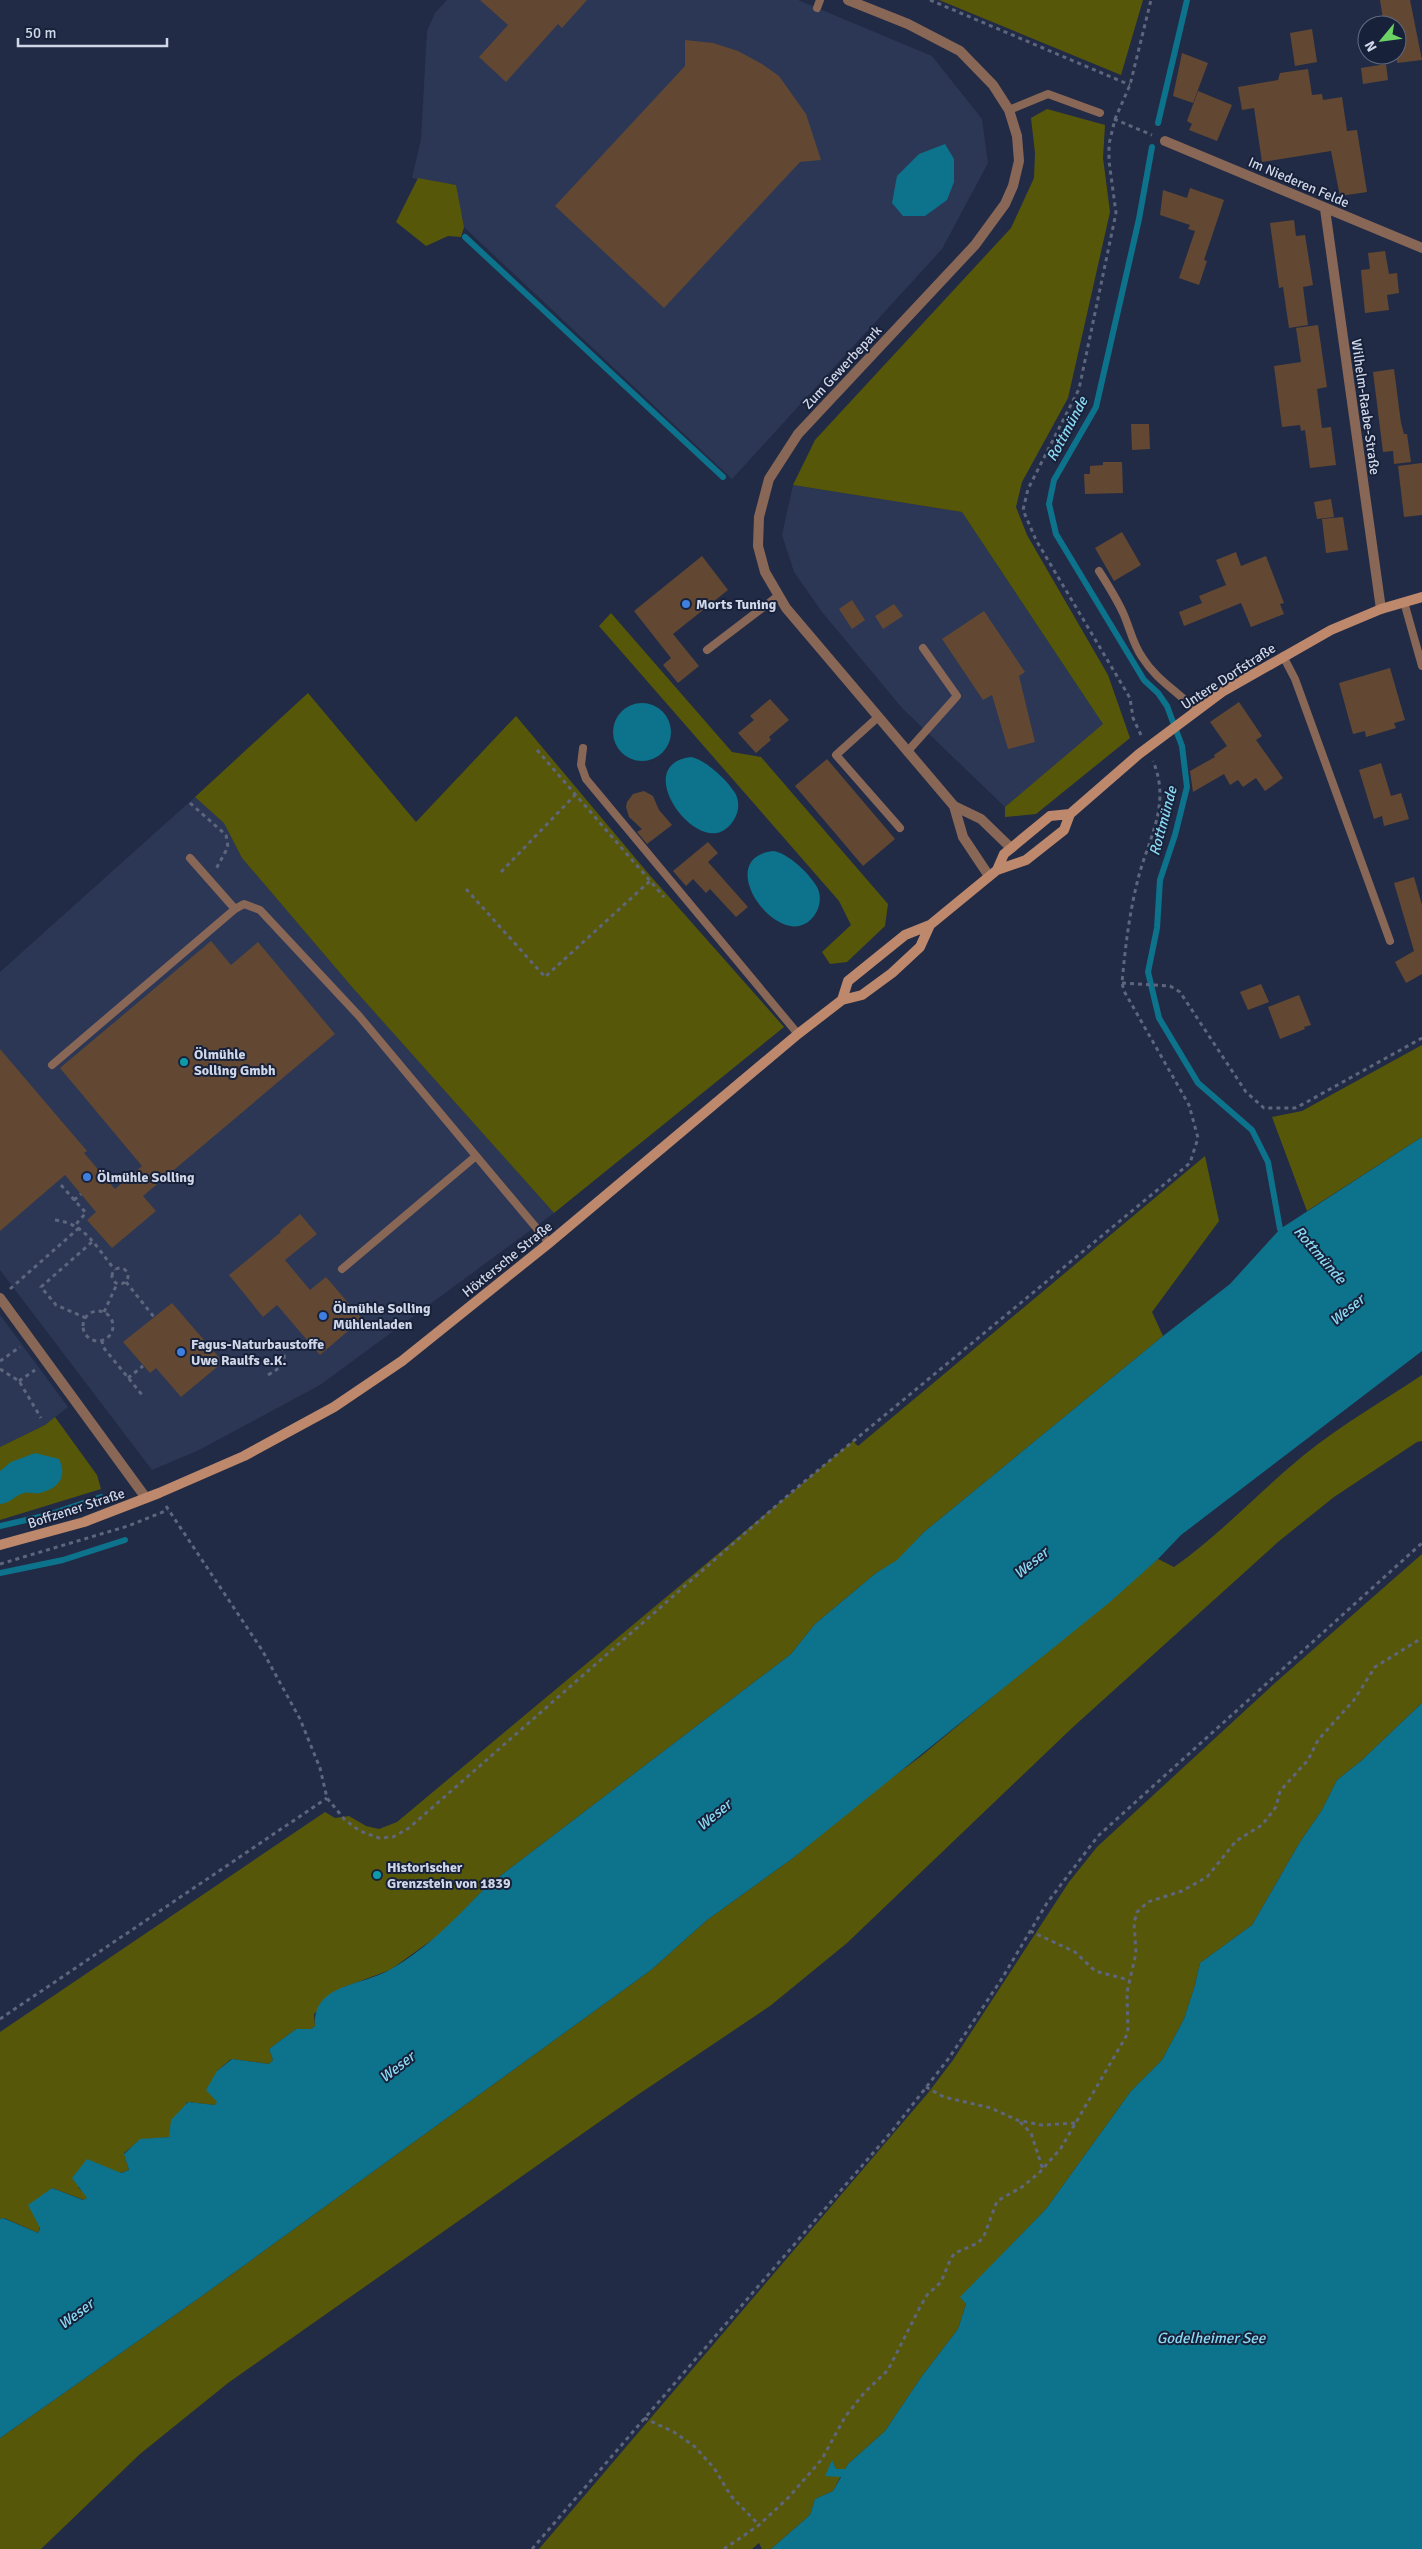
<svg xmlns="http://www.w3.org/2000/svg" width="1422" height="2549" viewBox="0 0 1422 2549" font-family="Signika,sans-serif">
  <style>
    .built { fill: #2b3755 }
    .green { fill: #57570a }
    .water { fill: #0d728b }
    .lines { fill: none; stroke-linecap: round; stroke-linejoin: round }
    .stream { stroke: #0d728b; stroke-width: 6 }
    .building { fill: #624832 }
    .path { stroke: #5d667d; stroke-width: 3; stroke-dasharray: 4 4; stroke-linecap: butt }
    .lane { stroke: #896756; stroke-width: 8 }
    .street { stroke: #896756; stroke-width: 10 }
    .secondary { stroke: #bd886b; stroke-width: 10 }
    .shop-dot { fill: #3f7fe0; stroke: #18213a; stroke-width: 2 }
    .culture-dot { fill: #0f9aa8; stroke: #18213a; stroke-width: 2 }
    .labels { text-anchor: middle; stroke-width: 4; stroke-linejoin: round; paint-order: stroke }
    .street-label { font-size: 14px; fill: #d0d7e8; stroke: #18213a }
    .poi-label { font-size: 14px; font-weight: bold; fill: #d0d7e8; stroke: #18213a; text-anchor: start }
    .water-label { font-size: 15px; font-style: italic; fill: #8ad9f3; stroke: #18213a }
  </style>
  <rect width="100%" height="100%" fill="#222b45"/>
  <path class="built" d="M447 0H798L932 56 982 119 988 163 942 249 732 479 464 227 455 185 412 178 421 139 427 31 435 13Z
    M793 485 962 512 1104 725 1005 807 903 709 822 612 794 572 782 535Z
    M195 797 225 823 242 858 352 987 554 1213 320 1385 199 1450 152 1470 0 1270V972Z
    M0 1315 68 1407 45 1425 0 1447Z"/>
  <path class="green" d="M939 0H1143L1121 75Z
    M1047 109 1105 125 1103 158 1110 212 1068 398 1022 482 1016 507 1027 535 1108 675 1130 738 1036 814 1005 817V807L1103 724 962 512 793 485 815 440 1011 228 1034 178 1035 153 1031 118Z
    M418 178 456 185 464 227 461 237 448 236 426 246 396 222Z
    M611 613 732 752 761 757 888 904 885 926 847 962 830 964 822 952 851 925 839 901 599 626Z
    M308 693 416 822 516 716 647 872 784 1027 554 1213 352 987 242 858 224 823 195 797Z
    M1422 1045V1137L1307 1211 1272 1117 1302 1111Z
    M1205 1156 1219 1221 1152 1312 1163 1336 924 1532 897 1561 876 1573 815 1624 791 1654 487 1886 443 1932 390 1970 344 1987 314 2014 315 2026 311 2029H296L269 2049 273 2060 269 2064 231 2059 217 2071V2103L215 2105 187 2102 169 2137 140 2140 124 2153 129 2170 78 2187 88 2197 84 2200 52 2188 38 2233 4 2218 0 2219V2032L325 1812 335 1818 349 1816 366 1826 379 1829 397 1822 853 1441 858 1446Z
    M1422 1375V1441L1417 1442 1334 1497 1278 1542 1072 1728 847 1943 770 2006 636 2096 228 2383 140 2454 41 2549H0V2438L199 2298 651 1970 707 1920 793 1858 876 1789 920 1757 1158 1559 1174 1567C1221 1534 1260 1491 1304 1455 1341 1425 1383 1401 1422 1375Z
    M55 1417 97 1475 101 1489 0 1520V1447L45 1425Z
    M1422 1554V1703L1361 1761 1337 1780 1322 1810 1300 1842 1252 1925 1200 1963 1195 1985 1184 2019 1162 2060 1131 2091 1046 2209 961 2297 966 2304 958 2329 922 2376 885 2431 848 2464 845 2469H836L832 2461 829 2476H841L833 2491 815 2499 810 2515 771 2549H762L759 2543 752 2549H539L928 2093 953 2060 1069 1882 1097 1847 1275 1683Z"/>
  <path class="water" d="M945 144 954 159V182L947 200 925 216H903L892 203 897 176 919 154Z
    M613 732a29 29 0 1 1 58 0a29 29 0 1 1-58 0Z
    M691 757C706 760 727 780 735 793 744 808 733 829 717 833 685 839 635 764 691 757Z
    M773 851C788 853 809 873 817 887 825 902 815 923 799 926 766 933 717 858 773 851Z
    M1422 1137V1351L1181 1535 1158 1559 1110 1602 793 1858 707 1920 651 1970 199 2298 0 2438V2219L3 2218 38 2233 40 2228 28 2205 52 2188 83 2200 87 2198 72 2178 87 2159 121 2173 129 2170 124 2154 140 2139 169 2137 171 2120 188 2102 215 2105 217 2102 206 2090 217 2071 232 2059 269 2064 273 2060 269 2049 296 2029H311L315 2026C314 2015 317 2004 327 1996 346 1982 371 1981 391 1969 428 1948 457 1917 487 1886L791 1654 815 1624 876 1573 897 1560 924 1532 1163 1336 1230 1284 1280 1229Z
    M35 1453 59 1459C68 1477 58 1489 40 1493 34 1494 26 1491 21 1494 12 1498 10 1503 0 1504V1471L11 1462Z
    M1422 1703V2549H771L810 2515 815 2499 833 2491 841 2477 825 2476 832 2460 836 2469H845L848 2464 885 2431 922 2376 958 2329 966 2304 960 2297 1046 2209 1131 2091 1162 2060 1184 2019 1195 1985 1200 1963 1252 1925 1300 1842 1322 1810 1337 1780 1361 1761Z"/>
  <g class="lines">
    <path class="stream" d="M1158 123 1187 0
      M1152 147 1139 219 1096 407 1054 480 1049 504 1056 534 1144 680 1158 693 1167 706 1182 746 1187 787 1175 835 1160 880 1157 928 1148 972 1159 1018 1198 1083 1252 1130 1268 1162 1280 1229 1285 1235
      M465 237 723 477
      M0 1526 48 1515 101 1497
      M0 1573 63 1560 125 1540"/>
  </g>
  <path class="building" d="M480 0H587L562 28 558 24 506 82 479 57 508 25Z
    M1380 0H1410L1422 60 1397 63V25H1384Z
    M1312 29 1317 62 1295 66 1290 33Z
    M685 40 713 43 738 51 762 64 779 76 806 114 821 160 800 162 664 308 555 206 685 66Z
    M1182 53 1208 63 1193 103 1173 96Z
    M1386 64 1388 80 1363 84 1361 68Z
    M1308 69 1312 95 1322 94 1323 100 1342 97 1347 131 1357 130 1367 192 1340 196 1331 151 1262 162 1254 108 1242 110 1238 87 1278 80 1280 73Z
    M1198 91 1232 105 1217 141 1189 130 1192 124 1187 121Z
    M1190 188 1224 200 1204 260 1207 261 1199 285 1179 278 1195 231 1188 229 1190 225 1160 215 1163 190 1187 198Z
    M1294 220 1296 236 1305 235 1313 285 1303 287 1308 325 1289 328 1283 287 1279 288 1270 223Z
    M1385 251 1389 274 1397 273 1399 293 1387 295 1389 310 1365 313 1361 270 1370 269 1368 253Z
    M1318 325 1327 387 1317 389 1322 428 1331 427 1336 465 1310 468 1305 430 1301 431 1300 425 1282 427 1274 366 1301 362 1296 328Z
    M1394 369 1401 423 1404 434H1407L1411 462 1394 464 1393 451 1383 452 1373 372Z
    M1131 424H1149L1150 449 1132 450Z
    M1103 462H1122L1123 493 1085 494 1084 474H1090V466L1103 465Z
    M1422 463V515L1404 517 1398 466Z
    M1331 499 1334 517 1317 519 1314 502Z
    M1343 517 1348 550 1326 553 1322 519Z
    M1122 532 1141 565 1114 581 1095 548Z
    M1236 552 1241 566 1266 556 1284 603 1280 604 1284 614 1251 627 1241 603 1184 626 1179 612 1202 603 1199 596 1226 585 1216 560Z
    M702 556 728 590 673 634 699 666 678 683 663 665 671 658 634 611Z
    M852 600 865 620 852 629 839 609Z
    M894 604 903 616 883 629 875 616Z
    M984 611 1025 672 1019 676 1035 742 1008 749 992 695 983 700 942 639Z
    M1390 668 1405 720 1394 723 1396 728 1366 737 1365 731 1353 734 1339 683Z
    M770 699 789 720 769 737 771 740 756 753 738 733 754 720 750 716Z
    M1239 702 1262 736 1256 740 1283 778 1265 791 1256 778 1243 787 1238 780 1230 785 1224 774 1193 792 1190 771 1215 757 1214 755 1227 746 1210 722Z
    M827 759 895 839 863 866 795 786Z
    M1381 763 1391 796 1401 793 1409 819 1384 826 1382 816 1374 819 1359 770Z
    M644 791 653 796 659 810 672 825 647 844 637 832 642 829 629 817 626 807 627 802 633 794Z
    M708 842 718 853 708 862 748 907 736 917 710 889 706 893 693 879 686 886 673 871Z
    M1414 877 1422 905V974L1406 983 1395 962 1414 951 1394 883Z
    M211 941 231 965 258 942 335 1034 143 1196 156 1211 112 1248 87 1220 96 1212 65 1175 0 1231V1049L87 1151 84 1153 115 1189 142 1166 60 1068Z
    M1261 984 1269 1002 1248 1010 1240 992Z
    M1299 995 1311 1025 1304 1027 1305 1029 1280 1039 1268 1007Z
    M300 1214 317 1234 285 1260 310 1290 326 1277 362 1319 320 1355 277 1305 263 1317 229 1275 281 1232 280 1231Z
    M172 1303 223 1362 181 1397 156 1368 150 1373 123 1342Z"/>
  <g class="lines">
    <path class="path" d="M930 0 1130 85
      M1114 119 1152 135
      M1141 735 1133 718 1130 698 1036 540 1023 510 1028 489 1079 389 1116 213 1109 161V144L1115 119 1130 85 1151 0
      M537 750 664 897
      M190 803 226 835 228 847 216 869
      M501 872 575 795
      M466 889 545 977 650 881
      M1122 983 1170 986 1180 992 1246 1092 1264 1108H1295L1305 1103 1422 1038
      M61 1185 86 1213 75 1225
      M74 1200 81 1194
      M55 1220C86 1224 96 1247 115 1270
      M112 1276a8 8 0 1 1 16 0a8 8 0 1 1-16 0Z
      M126 1282 154 1317
      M10 1289 80 1227
      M83 1326a15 15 0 1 1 30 0a15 15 0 1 1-30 0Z
      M104 1312 117 1284
      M86 1318 56 1305 41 1287 92 1242
      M102 1340 103 1347 143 1396
      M0 1361 20 1347
      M0 1369 19 1381 41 1418
      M268 1375C281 1367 287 1365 283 1350
      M128 1378 143 1366
      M19 1381 35 1370
      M166 1506 262 1650 300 1719 320 1768 327 1798 345 1820 360 1831 379 1838 393 1837 409 1828 793 1491 1190 1163 1198 1138 1189 1105 1124 991 1122 983C1125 949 1129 916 1137 883 1147 840 1172 806 1153 761
      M0 1564 128 1526 168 1510
      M1030 1931 1075 1952 1095 1971 1129 1980
      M0 2019 327 1798
      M926 2087 944 2097 991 2108 1017 2120 1041 2125 1076 2123
      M1020 2122 1031 2133 1043 2170
      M644 2418 674 2432 694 2446 714 2468 731 2496 759 2525
      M532 2549 892 2131 949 2058 1001 1980 1047 1903 1098 1836 1422 1543
      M724 2549 759 2525 789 2497 822 2459 845 2417 864 2393 888 2370 920 2307 927 2295 941 2282 951 2258 955 2253 978 2243 984 2236 997 2201 1022 2187 1039 2173 1061 2148 1128 2033 1127 1992 1136 1953 1134 1923 1137 1912 1148 1902 1182 1891 1207 1877 1236 1841 1262 1825 1276 1807 1280 1791 1308 1760 1318 1740 1354 1700 1375 1667 1422 1638"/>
    <path class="lane" d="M817 8 820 0
      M1009 110 1048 94 1100 113
      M1099 571C1108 585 1117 599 1124 615 1130 629 1133 644 1142 657 1157 681 1178 691 1196 711
      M1404 602 1422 666
      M707 650 778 596
      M1283 656 1295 679 1390 941
      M877 718 836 755 900 828
      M583 748 581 765 586 779 798 1034
      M907 752 957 696 923 648
      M190 858 235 909
      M52 1065 235 909 244 904 260 910 359 1016 549 1243
      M342 1269 476 1156"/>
    <path class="street" d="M848 0 908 24 960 51 993 85 1009 110 1017 136 1019 161 1013 186 1005 204 975 245 798 434 769 479 759 517 758 546 765 572 786 608 954 806 963 837 989 876
      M1165 141 1422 248
      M1325 209 1381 609
      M954 806 981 819 1011 848
      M0 1298 146 1498"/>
    <path class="secondary" d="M997 870 1004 854 1050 816 1070 814
      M842 1000 848 981 905 935 930 925 997 870 1026 860 1064 830 1070 814 1139 754 1222 692 1331 630 1381 609 1422 597
      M0 1545 84 1522 159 1493 244 1456 334 1407 402 1361 549 1243 798 1034 842 1000 862 995 892 973 920 947 930 925"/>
  </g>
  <g class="shop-dot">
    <circle cx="686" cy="604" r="5"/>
    <circle cx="87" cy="1177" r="5"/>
    <circle cx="323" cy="1316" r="5"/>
    <circle cx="181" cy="1352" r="5"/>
  </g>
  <g class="culture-dot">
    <circle cx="184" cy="1062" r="5"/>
    <circle cx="377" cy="1875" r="5"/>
  </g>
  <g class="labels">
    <g class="street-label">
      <text transform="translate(1299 182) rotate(23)" y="5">Im Niederen Felde</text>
      <text transform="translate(842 367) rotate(-47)" y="5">Zum Gewerbepark</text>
      <text transform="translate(1366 407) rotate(82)" y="5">Wilhelm-Raabe-Straße</text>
      <text transform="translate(1228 676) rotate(-33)" y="5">Untere Dorfstraße</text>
      <text transform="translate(507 1259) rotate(-39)" y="5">Höxtersche Straße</text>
      <text transform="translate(76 1508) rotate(-18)" y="5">Boffzener Straße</text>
    </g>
    <g class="poi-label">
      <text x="696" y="609">Morts Tuning</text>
      <text x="194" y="1059">Ölmühle<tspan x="194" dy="16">Solling Gmbh</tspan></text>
      <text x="97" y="1182">Ölmühle Solling</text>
      <text x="333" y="1313">Ölmühle Solling<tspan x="333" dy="16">Mühlenladen</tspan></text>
      <text x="191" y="1349">Fagus-Naturbaustoffe<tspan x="191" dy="16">Uwe Raulfs e.K.</tspan></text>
      <text x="387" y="1872">Historischer<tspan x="387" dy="16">Grenzstein von 1839</tspan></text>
    </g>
    <g class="water-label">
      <text transform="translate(1067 429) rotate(-62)" y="5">Rottmünde</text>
      <text transform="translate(1163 821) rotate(-75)" y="5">Rottmünde</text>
      <text transform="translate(1320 1255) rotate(49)" y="5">Rottmünde</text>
      <text transform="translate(1347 1310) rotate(-39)" y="5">Weser</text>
      <text transform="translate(1031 1563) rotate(-39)" y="5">Weser</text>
      <text transform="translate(714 1815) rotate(-39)" y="5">Weser</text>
      <text transform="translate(397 2067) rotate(-38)" y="5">Weser</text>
      <text transform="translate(76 2314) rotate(-37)" y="5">Weser</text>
      <text x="1211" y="2343">Godelheimer See</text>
    </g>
  </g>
  <g transform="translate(1382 40) rotate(241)"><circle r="24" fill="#18213a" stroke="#626a80"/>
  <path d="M0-4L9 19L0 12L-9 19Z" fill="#6ad363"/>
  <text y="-8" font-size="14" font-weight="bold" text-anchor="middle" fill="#d0d7e8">N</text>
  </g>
  <path d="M18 38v8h149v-8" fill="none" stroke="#d0d7e8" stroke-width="2.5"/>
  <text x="25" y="38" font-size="15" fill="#d0d7e8" stroke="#18213a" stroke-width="4" paint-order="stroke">50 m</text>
</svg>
